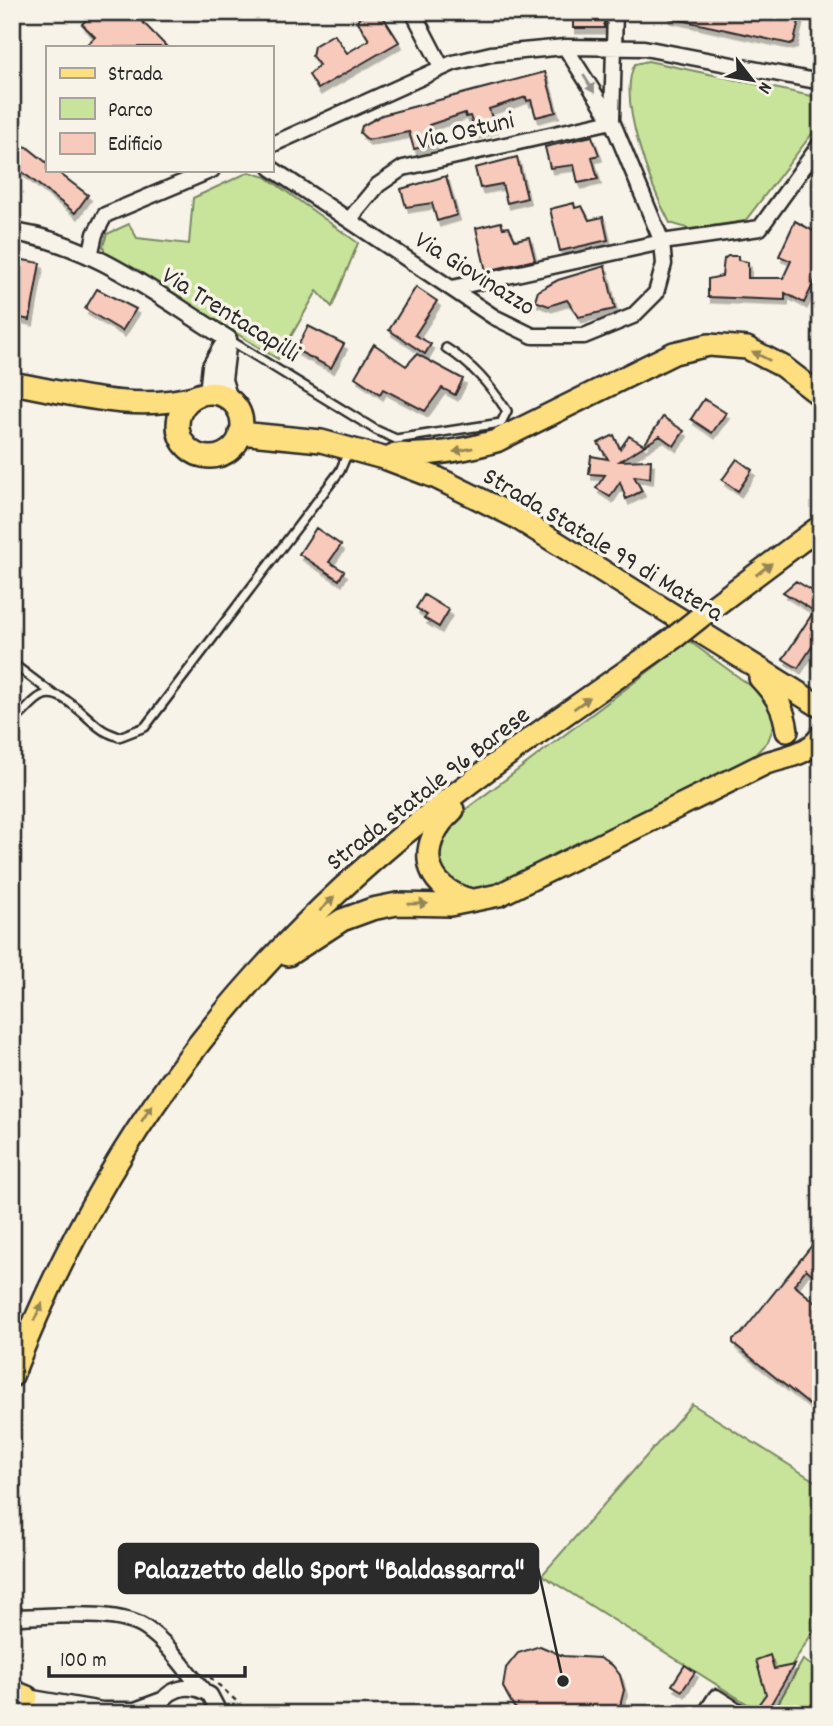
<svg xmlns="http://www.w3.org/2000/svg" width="833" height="1726" viewBox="0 0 833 1726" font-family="Dekko,sans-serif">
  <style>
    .green { fill: #c8e49b; stroke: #7a8863; stroke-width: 2 }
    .building { fill: #f8cabc; stroke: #2b2b2b; stroke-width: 2; filter: url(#shadow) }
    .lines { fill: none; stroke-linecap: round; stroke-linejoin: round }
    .service-casing { stroke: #2b2b2b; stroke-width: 12 }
    .minor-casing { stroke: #2b2b2b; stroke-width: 19 }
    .tertiary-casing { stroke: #2b2b2b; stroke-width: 21 }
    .primary-casing { stroke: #2b2b2b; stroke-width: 26 }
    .path { stroke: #2b2b2b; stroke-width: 2.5; stroke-dasharray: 5 5; stroke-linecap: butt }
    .service { stroke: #f7f3e8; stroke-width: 7 }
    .minor { stroke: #f7f3e8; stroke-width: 14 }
    .tertiary { stroke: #f7f3e8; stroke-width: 16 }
    .primary { stroke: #fedf80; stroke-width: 21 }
    .primary-bridge-casing { stroke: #2b2b2b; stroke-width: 26; stroke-linecap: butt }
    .primary-bridge { stroke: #fedf80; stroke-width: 21 }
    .oneway { fill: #918f8a }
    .oneway2 { fill: #948556 }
    .labels { text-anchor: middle; stroke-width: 7; stroke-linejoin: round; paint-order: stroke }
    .street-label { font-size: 26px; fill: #2b2b2b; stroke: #f7f3e8 }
    .leader { fill: none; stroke: #2b2b2b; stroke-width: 2.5 }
    .callout-dot { fill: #2b2b2b; stroke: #f7f3e8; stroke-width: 2.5 }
    .callout { fill: #2b2b2b; stroke: #2b2b2b; stroke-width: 2.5 }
    .callout-label { font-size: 28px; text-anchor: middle; font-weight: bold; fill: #fff }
  </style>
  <defs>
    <filter id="shadow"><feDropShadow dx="3" dy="5.5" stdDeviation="0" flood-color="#0004"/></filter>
  </defs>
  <rect width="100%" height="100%" fill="#f7f3e8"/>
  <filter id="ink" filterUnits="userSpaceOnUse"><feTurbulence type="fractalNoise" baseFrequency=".0143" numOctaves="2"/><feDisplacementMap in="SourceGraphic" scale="14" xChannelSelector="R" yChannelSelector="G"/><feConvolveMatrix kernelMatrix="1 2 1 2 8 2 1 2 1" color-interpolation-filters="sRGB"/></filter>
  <g filter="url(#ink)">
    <path class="green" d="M648 61 821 98V122L745 221 690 229 670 223C652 189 616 99 635 64Z
      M249 172 266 177 358 243 332 307 317 291 278 359 105 253 103 246 107 234 129 224 137 238 189 244 193 198Z
      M689 641 766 697 775 723 768 741 752 758 487 894 469 895 444 875 437 843 449 822Z
      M692 1404 821 1485V1619L762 1713 542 1575Z
      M803 1660 821 1671V1714H772Z"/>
    <path class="building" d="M94 12H133L167 47H84L95 37 82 24Z
      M369 12H380L399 42 318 89 309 75 319 65 312 56 314 46 334 34 347 53 369 40 357 20Z
      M573 12H604V28H573Z
      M668 12H801L794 42 790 44 667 17Z
      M545 72 556 112 536 117 531 100 527 101 526 97 489 109 495 127 476 133 470 116 466 117 465 113 429 125 434 144 414 149 409 132 368 140 360 133 362 126 382 115Z
      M592 136 599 155 592 157 598 179 578 183 574 165 550 168 545 147Z
      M12 143 27 147 47 163V170H55L88 195 75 213 12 164Z
      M517 157 527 198 507 203 502 184 480 188 475 168Z
      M446 176 457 215 437 221 432 203 406 207 401 189Z
      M574 203 575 208 582 206 589 220 603 217 608 240 560 251 550 209Z
      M795 221 821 235V268L804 303 785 293V300L708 297V279L722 276 724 259 728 256H738V260L748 262V278H783L791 261 779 256Z
      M501 222 503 228 509 227 515 240 529 237 535 260 486 271 476 228Z
      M12 258 40 263 30 320 12 316Z
      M605 266 615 309 579 317 567 300 549 306 535 301 538 291 558 280Z
      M416 287 437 301 415 335 431 344 425 354 389 330Z
      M97 289 136 309 122 331 85 309Z
      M308 326 344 344 331 368 296 350Z
      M374 344 406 366 417 354 463 379 455 395 442 388 425 411 383 389 380 394 355 377Z
      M704 399 726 413 712 433 691 419Z
      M663 417 684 431 674 446 660 436 620 461 651 460 650 478 634 476 642 491 626 499 620 482 610 497 596 488 605 475 589 474 591 456 608 459 598 443 614 435 620 449 629 436 644 445Z
      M737 459 752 470 738 491 722 480Z
      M316 528 341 545 329 562 344 571 339 580 299 554Z
      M796 581 821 596V633L798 668 783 659 814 611 783 592Z
      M424 595 449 610 439 627 424 618 427 615 416 608Z
      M821 1234V1282L806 1269 794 1285 821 1307V1396L812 1407 733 1343V1339L741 1334Z
      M540 1646 563 1656 599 1658 613 1666 620 1675 624 1690 618 1714H523L514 1707 503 1687 506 1668 518 1653Z
      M770 1655 774 1669 794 1665 765 1714H753L750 1708 758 1705 766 1694 756 1660Z
      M685 1665 695 1672 682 1691 672 1685Z"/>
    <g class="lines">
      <defs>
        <path id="service" d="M228 339 376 430 396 439 501 423 507 411C489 384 473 365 446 348
          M12 663 53 694
          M12 721C24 715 31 701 42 696 62 686 89 722 103 730 108 733 114 735 119 737L145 727 340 471 348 452"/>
        <path id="minor" d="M413 12 442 68
          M612 119 615 12
          M271 145 453 63 491 54 565 47 644 48 821 82
          M271 168 494 317 533 336H584L633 316 656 293 664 264 662 242 612 121 565 47
          M349 220 378 185 403 168 612 121
          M90 256 95 234 105 215 212 170
          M452 288 662 242 760 228 821 143
          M12 1617C48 1617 118 1608 147 1629 170 1645 185 1670 203 1690
          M27 1697 102 1710
          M116 1714 102 1710H135L162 1700
          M157 1714C163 1688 189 1681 210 1695L220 1714
          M705 1714 716 1697 743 1714"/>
        <path id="tertiary" d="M12 232C92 242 161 298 228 339
          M228 339 223 380 229 399
          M208 393 211 366 222 347"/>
        <path id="primary" d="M12 383C73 394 136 413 197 396
          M178 425a32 32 0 1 1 64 0a32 32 0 1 1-64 0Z
          M240 433 321 441 387 459 437 478 514 516 821 707
          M395 454C431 456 462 451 496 441L674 353 709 345 747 348 782 366 821 396
          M709 610 821 526
          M760 678C776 695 784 708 787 731
          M453 810C416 843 421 887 471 900
          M288 955 342 920 372 909 397 904 450 905 499 895 766 763C786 757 809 754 821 736
          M12 1376C96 1161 220 988 397 840 485 767 582 703 675 637
          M12 1691 27 1697"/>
      </defs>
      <use href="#service" class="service-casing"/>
      <use href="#minor" class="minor-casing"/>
      <use href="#tertiary" class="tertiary-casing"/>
      <use href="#primary" class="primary-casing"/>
      <path class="path" d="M210 1677 244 1708 266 1714"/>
      <use href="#service" class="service"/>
      <use href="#minor" class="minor"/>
      <use href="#tertiary" class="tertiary"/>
      <use href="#primary" class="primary"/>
      <defs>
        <path id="primary-bridge" d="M675 637 709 610"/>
      </defs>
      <use href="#primary-bridge" class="primary-bridge-casing"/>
      <use href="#primary-bridge" class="primary-bridge"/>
    </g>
    <defs><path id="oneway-solid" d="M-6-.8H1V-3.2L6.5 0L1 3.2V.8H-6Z" transform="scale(1.75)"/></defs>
    <use class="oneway" href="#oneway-solid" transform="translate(589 84) rotate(58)"/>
    <g class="oneway2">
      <use href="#oneway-solid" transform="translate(761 356) rotate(-153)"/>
      <use href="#oneway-solid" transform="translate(463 450) rotate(168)"/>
      <use href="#oneway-solid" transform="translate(764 569) rotate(-37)"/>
      <use href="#oneway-solid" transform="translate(582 703) rotate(-35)"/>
      <use href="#oneway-solid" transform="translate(327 904) rotate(-44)"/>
      <use href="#oneway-solid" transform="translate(418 904) rotate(-1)"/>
      <use href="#oneway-solid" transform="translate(147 1113) rotate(-57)"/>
      <use href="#oneway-solid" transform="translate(38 1312) rotate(-65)"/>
    </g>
  </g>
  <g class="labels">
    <g class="street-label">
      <text transform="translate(465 129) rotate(-13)" y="9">Via Ostuni</text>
      <text transform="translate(476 272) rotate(32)" y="9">Via Giovinazzo</text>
      <text transform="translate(232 313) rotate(32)" y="9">Via Trentacapilli</text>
      <text transform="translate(604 543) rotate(31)" y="9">Strada Statale 99 di Matera</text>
      <text transform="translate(427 787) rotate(-38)" y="9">Strada statale 96 Barese</text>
    </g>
  </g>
  <path class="leader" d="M563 1681L538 1568"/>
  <circle class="callout-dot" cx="563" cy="1681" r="7"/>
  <rect class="callout" x="119" y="1544" width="419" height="49" rx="7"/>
  <g class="callout-label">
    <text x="329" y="1578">Palazzetto dello Sport "Baldassarra"</text>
  </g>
  <rect width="833" height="1726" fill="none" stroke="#f7f3e8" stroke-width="42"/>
  <rect x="21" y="21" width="791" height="1684" fill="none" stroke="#2b2b2b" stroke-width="2.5" filter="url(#ink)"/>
  <rect x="46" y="46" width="228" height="126" fill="#f7f3e8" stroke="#a5a39c" stroke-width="2"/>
  <rect x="60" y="68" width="35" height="10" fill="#fedf80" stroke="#a5a39c" stroke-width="2"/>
  <text x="108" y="80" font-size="21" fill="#2b2b2b">Strada</text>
  <rect x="60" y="98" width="35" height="21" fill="#c8e49b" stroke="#a5a39c" stroke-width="2"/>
  <text x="108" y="116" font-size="21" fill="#2b2b2b">Parco</text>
  <rect x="60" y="133" width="35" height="21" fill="#f8cabc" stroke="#a5a39c" stroke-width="2"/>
  <text x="108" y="150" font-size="21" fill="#2b2b2b">Edificio</text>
  <g transform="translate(752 80) rotate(121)" stroke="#f7f3e8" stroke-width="5" paint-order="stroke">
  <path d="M0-5L12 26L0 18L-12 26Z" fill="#2b2b2b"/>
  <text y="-10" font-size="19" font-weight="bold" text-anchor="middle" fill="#2b2b2b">N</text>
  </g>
  <path d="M49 1666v10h196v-10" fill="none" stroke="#2b2b2b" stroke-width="3.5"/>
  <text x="60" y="1666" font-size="21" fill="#2b2b2b" stroke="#f7f3e8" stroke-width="5" paint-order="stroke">100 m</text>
</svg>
